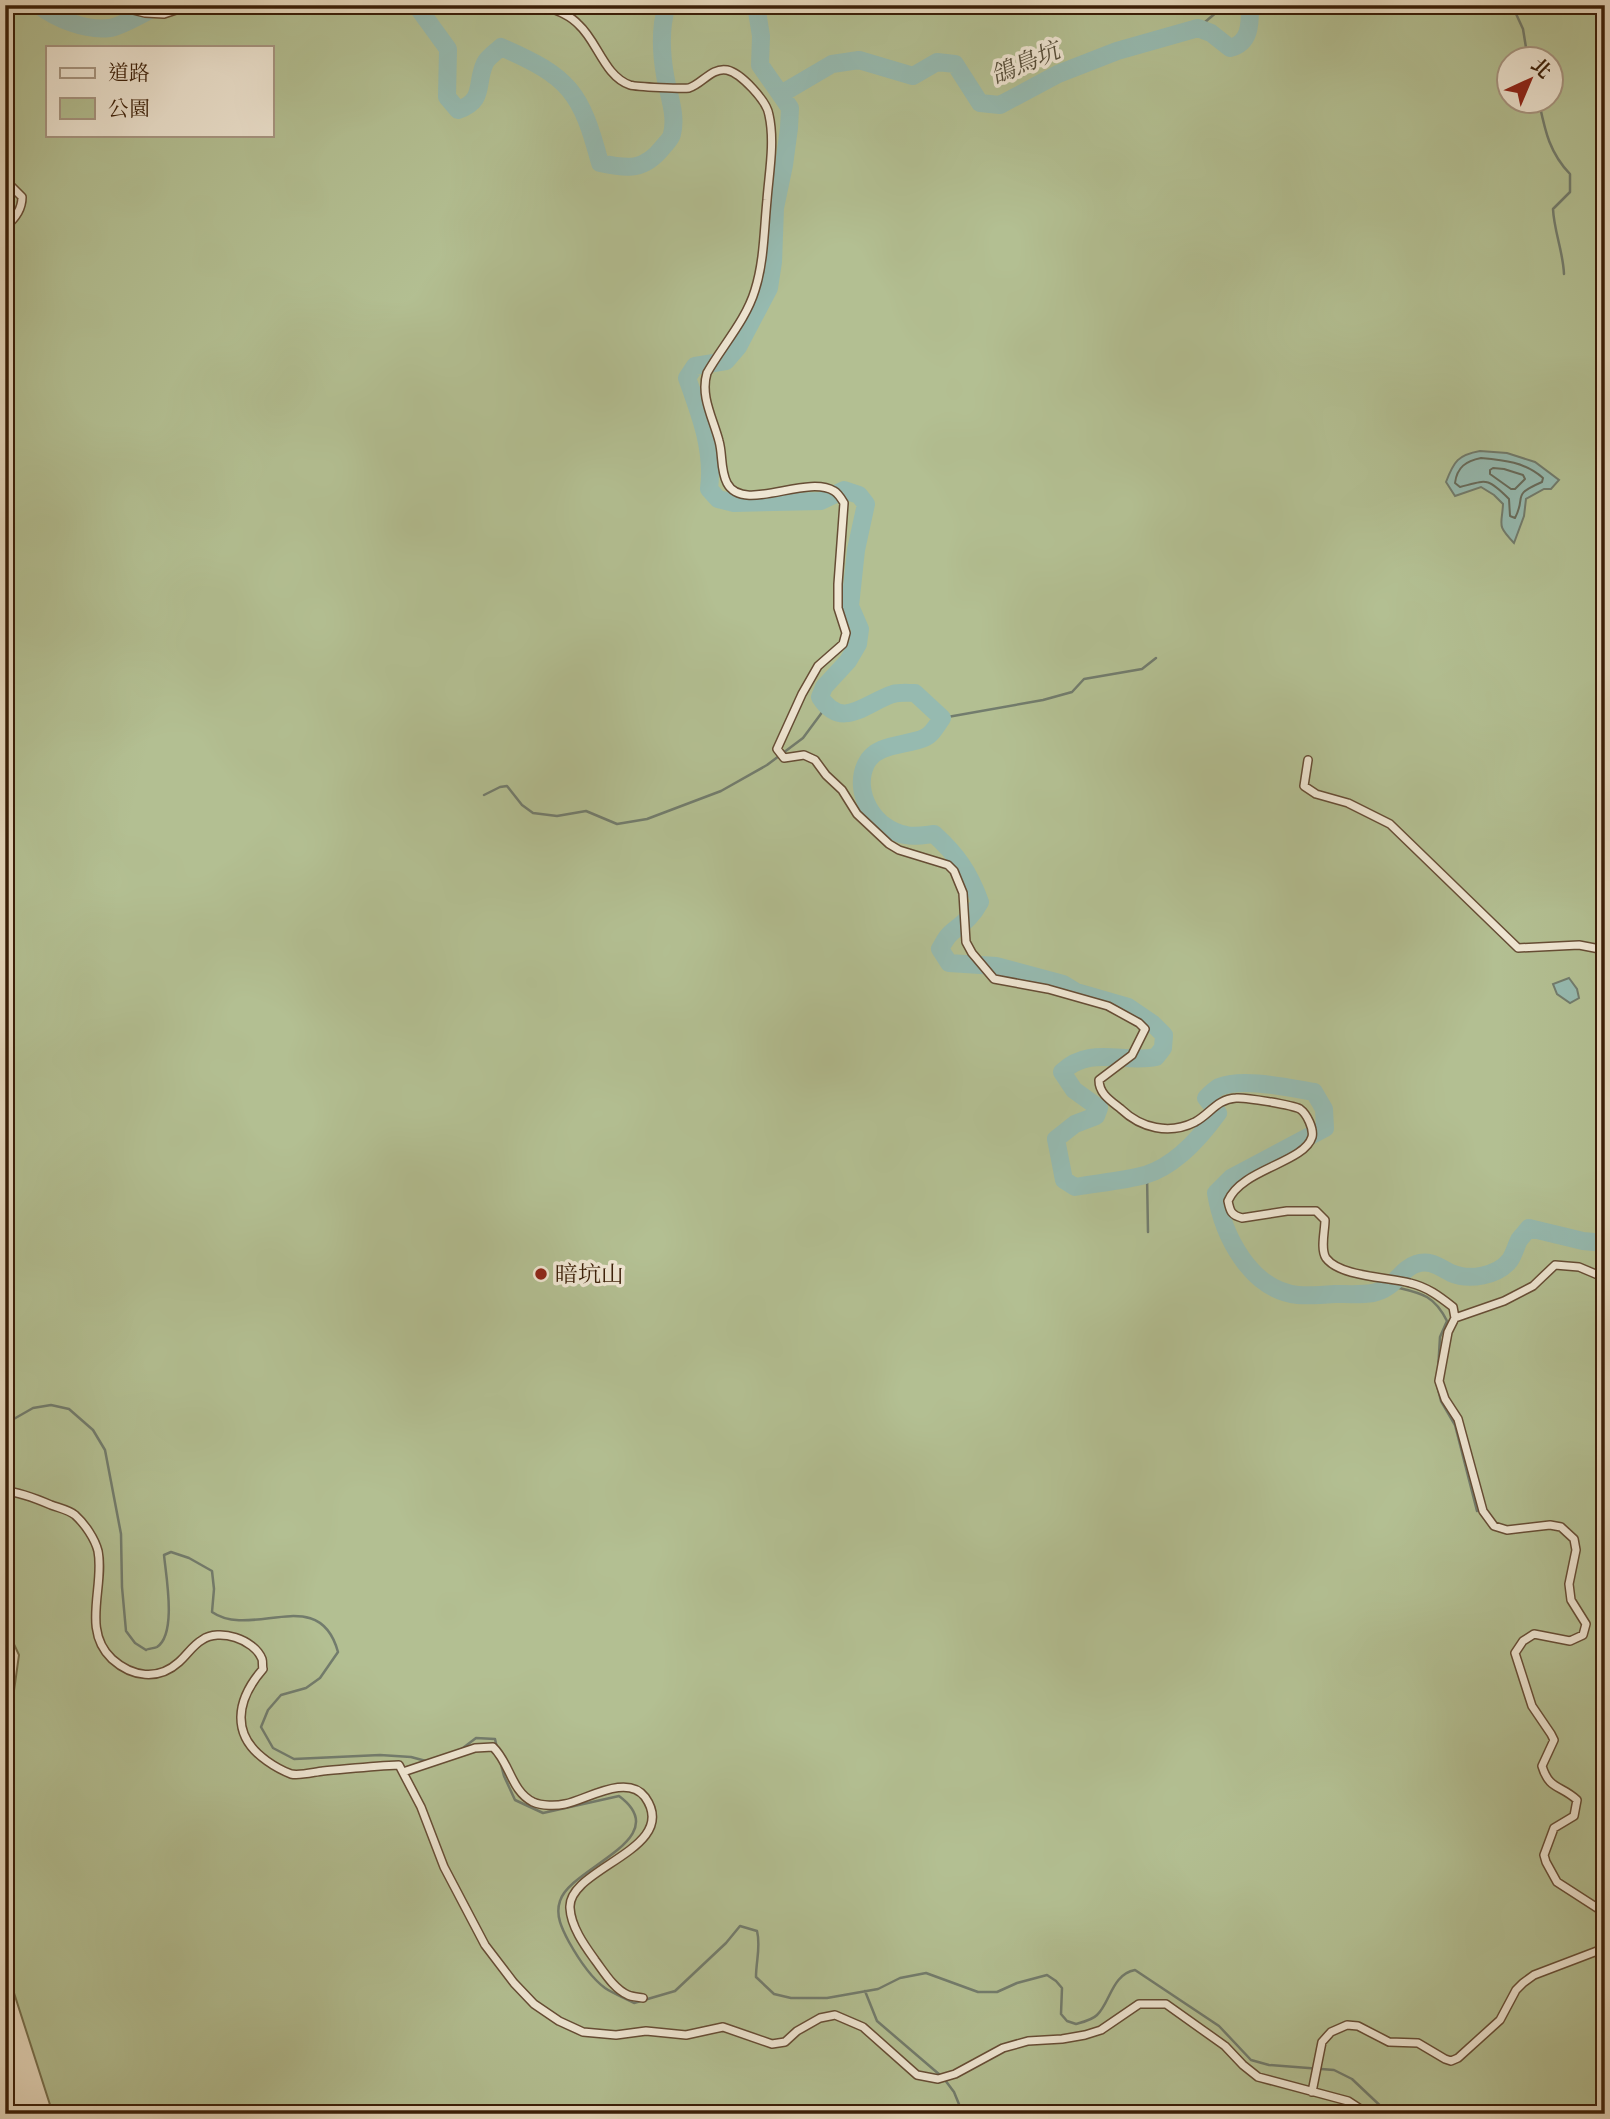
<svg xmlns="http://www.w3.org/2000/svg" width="1610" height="2119" viewBox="0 0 1610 2119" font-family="'Libre Caslon Text','Noto Serif TC',serif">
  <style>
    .green { fill: #b3bf92; stroke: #776f4d; stroke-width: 2; fill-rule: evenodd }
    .water { fill: #96bab0; stroke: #727c6d; stroke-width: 2 }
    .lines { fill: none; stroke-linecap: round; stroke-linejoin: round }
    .shore { stroke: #686c5c; stroke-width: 2 }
    .stream { stroke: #727c6d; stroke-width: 2.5 }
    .river { stroke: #96bab0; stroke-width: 18 }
    .street-casing { stroke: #664d35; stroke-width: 10 }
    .street { stroke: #efe6d3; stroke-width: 7 }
    .poi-dot { fill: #8f2418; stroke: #efe6d3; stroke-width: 2.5 }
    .labels { text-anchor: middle; stroke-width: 7; stroke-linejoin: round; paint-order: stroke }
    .poi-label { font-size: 23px; fill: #3b1f08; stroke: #efe6d3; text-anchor: start }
    .water-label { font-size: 24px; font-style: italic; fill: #564e3a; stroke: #efe6d3 }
  </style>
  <rect width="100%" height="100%" fill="#e6d8bc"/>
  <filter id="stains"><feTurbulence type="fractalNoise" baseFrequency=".00286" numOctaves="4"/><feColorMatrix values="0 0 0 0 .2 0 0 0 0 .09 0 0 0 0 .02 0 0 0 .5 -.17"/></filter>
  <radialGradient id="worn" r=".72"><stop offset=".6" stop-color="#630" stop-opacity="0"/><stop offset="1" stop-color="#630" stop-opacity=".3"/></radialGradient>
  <path class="green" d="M5 5H1605V2114H53L5 1965V1755L19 1655 5 1625ZM47 47H271V135H47ZM1508 60H1550V102H1508Z"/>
  <path class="water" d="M1480 451 1507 453 1535 462 1559 480 1551 489H1544L1526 499 1524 516 1514 543C1496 524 1502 526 1503 504L1494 495 1481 487 1455 496 1446 482C1454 461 1458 455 1480 451Z
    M1569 978 1577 989 1579 998 1570 1003 1557 994 1553 984Z"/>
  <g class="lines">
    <path class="shore" d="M1481 458C1504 460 1525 462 1543 478L1542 482C1510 496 1527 495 1515 518L1510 516 1509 499C1487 477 1487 480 1460 487L1455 483C1457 467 1466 461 1481 458Z
      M1493 468 1504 469 1523 475 1525 479 1515 489H1511L1490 474V470Z"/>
    <path class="stream" d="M1512 5 1523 29 1528 60
      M1198 28 1225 5
      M1539 102C1545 130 1549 152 1570 174V192L1553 209C1554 231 1563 251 1564 274
      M942 718 1043 700 1072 692 1084 679 1142 669 1156 658
      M484 795 500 787 507 786 522 805 533 813 557 816 586 811 617 824 647 819 721 791 767 765 803 738 826 707
      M1147 1175 1148 1232
      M1391 1286C1419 1293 1433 1293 1447 1321L1440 1337 1438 1371
      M1437 1385 1441 1401 1455 1425 1477 1511
      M5 1424 33 1408 51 1405 69 1409 93 1430 105 1450 121 1534 122 1587 126 1631 135 1643 146 1650C147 1649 155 1648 157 1647 177 1634 166 1576 164 1555L171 1552 189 1558 212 1571 214 1589 212 1612C252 1640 319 1583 338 1652L320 1678 306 1688 281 1695 268 1710 261 1727 273 1748 294 1759 380 1755 411 1757 426 1761
      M459 1751 476 1738 495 1739 497 1748
      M500 1761 504 1776 515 1800 543 1813 619 1796C677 1839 570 1867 560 1901 555 1915 562 1929 569 1942 578 1958 590 1977 605 1988 614 1994 625 1998 634 2003L675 1991 726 1943 740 1926 757 1931C761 1946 756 1961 756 1977L774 1994 791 1998H827L878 1989 900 1978 926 1973 978 1992H997L1017 1983 1047 1975 1056 1981 1062 1988 1061 2014 1067 2021 1076 2024C1083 2022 1092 2020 1097 2015 1110 2003 1112 1974 1135 1970L1219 2026 1251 2060 1269 2065 1334 2070 1352 2079 1389 2114
      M865 1991 877 2021 940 2075
      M945 2080 954 2092 963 2114"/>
    <path class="river" d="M38 5C57 19 85 31 110 28 120 27 148 11 159 5
      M416 5 448 49 447 97 458 110C486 100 475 84 485 63 488 57 496 52 501 47 570 77 581 92 600 163 628 169 644 171 663 147 666 143 671 139 672 134 677 115 668 94 665 75 661 52 660 27 667 5
      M756 5 761 36 760 65 790 108 789 128 784 165 775 208 773 262 769 288 738 347 726 361 695 366 687 378C700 414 714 450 709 489L718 499 734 503 821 501 844 490 859 495 866 504 856 550 850 606 860 629 858 644 848 661 824 687 820 697C842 731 865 703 893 694 900 692 908 693 915 693L942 718C937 725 932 735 924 738 906 746 876 743 866 764 852 793 875 830 906 835 915 837 925 835 934 834 957 855 969 872 980 902 972 917 963 923 951 933 946 937 943 944 940 949L949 963 996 966 1063 984 1076 992 1128 1007 1153 1024 1164 1035 1163 1048 1156 1057C1124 1064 1090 1045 1062 1072L1074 1090 1099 1108 1096 1116 1075 1124 1056 1139 1064 1180 1075 1187C1098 1183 1122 1181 1145 1175 1175 1166 1200 1138 1218 1113L1206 1098C1210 1094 1214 1090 1219 1087 1243 1077 1289 1088 1314 1092L1324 1109 1325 1128 1231 1178 1216 1193C1223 1235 1250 1290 1298 1295 1310 1296 1323 1295 1335 1294 1347 1294 1361 1295 1373 1293 1395 1289 1400 1269 1416 1264 1430 1259 1439 1267 1451 1273 1469 1281 1498 1276 1510 1260 1514 1254 1516 1246 1519 1240 1522 1236 1526 1232 1529 1228L1583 1241 1605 1243
      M781 94 832 64 859 60 913 76 937 62 955 64 980 103 1000 105 1058 74 1117 51 1198 28 1211 33 1230 48C1251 43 1250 23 1250 5"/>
    <defs>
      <path id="street" d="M113 5 145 13 164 14 191 5
        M542 5C555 10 569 14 579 25 597 41 605 77 630 85 637 87 683 89 689 88 702 84 712 67 727 70 741 73 767 101 769 115 775 142 769 173 767 200 764 230 764 262 755 290 746 320 723 345 707 373 700 396 713 418 719 441 723 455 720 469 727 483 743 514 806 474 834 491 838 493 841 498 844 503L838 584V608L846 633 843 644 818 666 802 694 777 749 784 758 804 755 815 760 826 775 842 790 857 814 889 844 899 850 948 865 954 871 963 893 966 942 972 953 994 979 1048 989 1108 1006 1139 1023 1145 1029 1132 1055 1099 1080C1099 1094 1111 1101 1121 1109 1141 1128 1169 1135 1195 1122 1210 1114 1217 1099 1236 1098 1245 1097 1292 1105 1300 1109 1307 1114 1314 1129 1312 1137 1304 1163 1241 1169 1228 1201 1230 1211 1231 1215 1242 1218L1287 1211H1316L1325 1220C1325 1231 1320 1249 1326 1258 1340 1277 1389 1277 1410 1283 1427 1287 1439 1296 1453 1307L1455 1318 1448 1332 1439 1381 1445 1399 1458 1419 1483 1511 1494 1526 1507 1530 1550 1525 1561 1527 1574 1539 1576 1550 1569 1584 1571 1600 1586 1624 1583 1635 1570 1641 1534 1634 1523 1641 1515 1653 1532 1706 1551 1734 1554 1740 1542 1766C1549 1790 1561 1785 1577 1800L1574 1816 1554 1828 1544 1855 1546 1862 1557 1882 1605 1913
        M5 184H9L22 197C22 210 15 219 5 227
        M1308 760 1304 786 1316 794 1348 803 1390 824 1518 948 1579 945 1605 950
        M1455 1318 1504 1301 1533 1286 1555 1265 1579 1267 1605 1278
        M5 1491C20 1492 37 1499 51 1505 59 1508 69 1510 75 1515 85 1524 95 1539 98 1551 105 1586 81 1630 112 1659 132 1677 158 1681 179 1662 187 1655 193 1645 202 1640 219 1628 254 1639 262 1659 263 1662 262 1666 263 1669 236 1700 230 1735 267 1761 274 1766 283 1771 291 1774 300 1776 314 1772 323 1771 348 1769 373 1766 399 1765L421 1807 444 1867 485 1945 514 1983 534 2004 559 2021 583 2032 616 2035 646 2031 686 2035 723 2027 772 2044 785 2042 797 2031 820 2018 835 2015 863 2027 917 2075 938 2079 955 2074 1003 2048 1028 2041 1062 2039 1085 2035 1101 2030 1139 2004H1166L1225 2046 1243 2065 1258 2077 1348 2101 1368 2114
        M403 1772 475 1748 493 1747C510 1763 511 1791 533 1802 542 1806 556 1806 565 1804 586 1800 627 1773 645 1797 682 1849 567 1868 570 1908 571 1927 585 1946 595 1960 604 1972 614 1989 628 1995 632 1997 639 1997 643 1998
        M1312 2092 1322 2042 1331 2032 1347 2025 1358 2026 1389 2042 1418 2043 1445 2059 1451 2061 1458 2058 1500 2020 1516 1990 1523 1983 1534 1975 1605 1948"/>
    </defs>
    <use href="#street" class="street-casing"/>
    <use href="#street" class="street"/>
  </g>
  <circle class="poi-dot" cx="541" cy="1274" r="7"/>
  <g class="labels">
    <g class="poi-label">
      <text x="555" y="1282">暗坑山</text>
    </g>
    <g class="water-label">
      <text transform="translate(1025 63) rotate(-23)" y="8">鴿鳥坑</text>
    </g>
  </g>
  <rect width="1610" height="2119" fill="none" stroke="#e6d8bc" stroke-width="28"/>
  <rect x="7" y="7" width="1596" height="2105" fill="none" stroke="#3b1f08" stroke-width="3.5"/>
  <rect x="14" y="14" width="1582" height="2091" fill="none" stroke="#3b1f08" stroke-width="2"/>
  <rect x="46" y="46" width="228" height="91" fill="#efe6d3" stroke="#a79682" stroke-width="2"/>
  <rect x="60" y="68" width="35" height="10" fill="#efe6d3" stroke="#a79682" stroke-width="2"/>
  <text x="108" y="80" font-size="21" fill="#3b1f08">道路</text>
  <rect x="60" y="98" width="35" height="21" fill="#b3bf92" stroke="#a79682" stroke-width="2"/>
  <text x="108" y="116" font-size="21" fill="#3b1f08">公園</text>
  <g transform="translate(1530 80) rotate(44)"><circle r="33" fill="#efe6d3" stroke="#a79682" stroke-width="2"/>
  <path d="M0-5L12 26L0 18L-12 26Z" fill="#8f2418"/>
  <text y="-10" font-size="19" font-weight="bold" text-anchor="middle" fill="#3b1f08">北</text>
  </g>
  <rect width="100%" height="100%" filter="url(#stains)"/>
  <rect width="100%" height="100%" fill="url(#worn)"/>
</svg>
